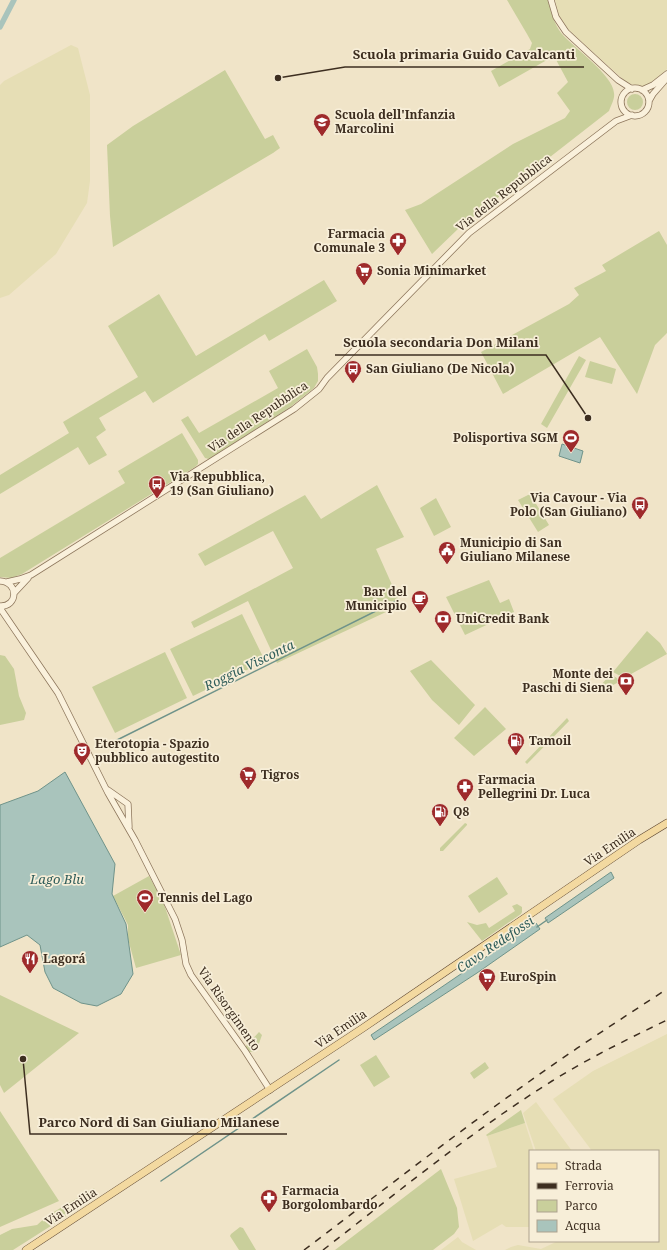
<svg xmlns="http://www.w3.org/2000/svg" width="667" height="1250" viewBox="0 0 667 1250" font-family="'Noto Serif',serif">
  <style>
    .farmland { fill: #e6deb5 }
    .green { fill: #c9cf9b }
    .water { fill: #a9c4bc; stroke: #6f938a }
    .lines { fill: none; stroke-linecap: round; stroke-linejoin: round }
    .stream { stroke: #6f938a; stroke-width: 1.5 }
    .canal { stroke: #a9c4bc; stroke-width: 5.5 }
    .tertiary-casing { stroke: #8d765c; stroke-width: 7 }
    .primary-casing { stroke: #5b4430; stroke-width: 8 }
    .tertiary { stroke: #faf1dc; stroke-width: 5.5 }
    .primary { stroke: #f3d9a0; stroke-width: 7 }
    .rail { stroke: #3d2e20; stroke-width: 1.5; stroke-dasharray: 7 7; stroke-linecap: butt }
    .labels { text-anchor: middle; stroke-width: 3.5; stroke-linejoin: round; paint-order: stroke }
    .poi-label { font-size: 12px; font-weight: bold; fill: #3d2e20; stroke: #f7eed8; text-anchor: start }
    .street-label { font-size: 12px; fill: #3d2e20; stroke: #f7eed8 }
    .water-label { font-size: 13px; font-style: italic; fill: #2f5d5a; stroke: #f7eed8 }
    .leader { fill: none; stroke: #3d2e20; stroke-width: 1.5 }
    .callout-dot { fill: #3d2e20; stroke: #f7eed8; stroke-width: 1.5 }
    .callout-label { font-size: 13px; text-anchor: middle; font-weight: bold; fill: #3d2e20; stroke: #f7eed8; stroke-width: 3.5; stroke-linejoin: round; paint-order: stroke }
  </style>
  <rect width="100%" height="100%" fill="#f0e4c8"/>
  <path class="farmland" d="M555 0H667V69L660 76 643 88 626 82 569 30 559 16Z
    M71 45 78 48 90 95V181L87 203 56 254 9 295 0 298V85L4 81Z
    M667 1034V1250H505L511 1247 518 1245 541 1249 558 1241H658V1151H592L553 1099 593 1071Z
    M536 1102 572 1151H536L523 1113Z
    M525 1123 534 1151H530V1229L529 1227H506L502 1224 473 1241 454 1179 497 1167 487 1136Z
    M458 1237 462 1242 476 1250H441Z"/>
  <path class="green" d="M507 0H548C551 12 554 24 562 34 574 48 613 75 614 93 615 99 611 105 609 111L459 228 432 254 405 210 421 204 513 144 565 118 570 111 557 93 568 82 554 56 499 87 491 71 530 49 532 43 527 34Z
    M225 70 265 139 273 135 280 148 273 153 113 247 110 216 107 145 133 126Z
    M627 102a8 8 0 1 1 16 0a8 8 0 1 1-16 0Z
    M659 231 667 245V333L655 345 637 394 600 337 503 394 481 352 569 304 579 295 574 288 606 271 602 265Z
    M324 280 337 301 269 341 265 334 153 403 145 391 99 418 106 430 96 437 107 455 89 465 78 447 0 494V475L69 433 63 422 138 377 108 326 159 294 196 356Z
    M307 349 317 367 318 374V381L314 388 289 408 209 459 205 458 181 420 188 416 199 433 278 388 269 371Z
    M579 356 586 360 547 428 541 424Z
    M590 361 616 369 612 384 585 377Z
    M182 433 198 460V464L195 467 22 574 11 578 0 577V558L125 483 118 471Z
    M377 485 404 537 376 549 401 605 277 663 248 601 194 628 191 622 293 568 273 531 205 566 198 554 305 495 321 519Z
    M530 494 549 525 538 532 518 500Z
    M436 498 451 527 434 536 420 508Z
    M489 580 500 603 509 599 514 612 465 635 446 597Z
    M242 614 265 661 193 696 170 649Z
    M647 631 660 643 667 654 624 678 613 672Z
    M165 652 187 698 115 733 92 687Z
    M0 655 5 656 14 669 19 696 26 713 24 720 0 725Z
    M431 660 475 705 459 725 432 700 410 671Z
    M611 674 621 681 607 688H602L600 686Z
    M485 707 506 729 474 756 454 738Z
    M567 718 569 721 527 764 525 762Z
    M465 823 467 824V825L443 851H440V848Z
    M149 876 163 901 181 955 136 968 128 939V925L113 896Z
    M497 877 508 894 479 913 468 896Z
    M517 904 522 907V912L521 914 482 941 467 922 477 925 486 923 489 928 515 911 512 906Z
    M0 995 79 1033 4 1093 0 1085Z
    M259 1032 262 1035 257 1049 253 1052H248L245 1049 246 1046Z
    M376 1055 390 1077 374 1087 360 1065Z
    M485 1062 489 1068 474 1079 470 1073Z
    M521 1110 525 1123 487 1136 486 1135Z
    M0 1111 59 1201 0 1227Z
    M441 1169 457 1208 459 1227 454 1234 433 1250H335Z
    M94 1188 98 1196 13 1250H0V1235L12 1229 37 1225 47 1216Z
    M240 1227 243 1228 256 1250H239L230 1236 231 1234Z"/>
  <path class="water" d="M562 444 583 451 580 463 559 456Z
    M65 772 115 864 112 894 126 924 133 974 121 994 97 1006 81 1003 53 988 45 972 40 945 27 935 0 947V805L38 791Z
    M611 872 614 878 548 923 545 918Z
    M536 923 540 929 477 973 374 1040 371 1035Z"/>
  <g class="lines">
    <path class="stream" d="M109 744 396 601
      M537 927 547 920
      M161 1181 339 1060"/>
    <path class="canal" d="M0 27 14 0"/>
    <defs>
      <path id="tertiary" d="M551 0 556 17 566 32 618 80 632 89
        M621 102a14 14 0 1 1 28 0a14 14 0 1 1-28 0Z
        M642 90 653 85 667 74
        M649 101 653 94 667 78
        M0 581C19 582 18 607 0 606
        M7 582 20 579 31 575 294 409 319 389 327 378 469 233 616 121 632 115
        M14 593 28 578
        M0 608 58 693 108 793 135 840 175 919 182 940 186 964 191 975 245 1051 270 1090
        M108 790 128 804 129 827"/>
      <path id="primary" d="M26 1250 363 1028 639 840 667 823"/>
    </defs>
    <use href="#tertiary" class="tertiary-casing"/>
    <use href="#primary" class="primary-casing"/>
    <use href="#tertiary" class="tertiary"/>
    <use href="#primary" class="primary"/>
    <path class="rail" d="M304 1250C377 1195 449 1139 523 1086 570 1052 618 1021 667 989
      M323 1250C398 1192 472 1131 552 1081 589 1058 628 1039 667 1020"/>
  </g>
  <defs>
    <symbol id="school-pin" viewBox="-11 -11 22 30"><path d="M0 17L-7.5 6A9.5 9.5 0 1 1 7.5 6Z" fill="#9e2a2b" stroke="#f7eed8"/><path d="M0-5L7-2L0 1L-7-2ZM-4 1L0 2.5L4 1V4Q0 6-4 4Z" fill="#fff"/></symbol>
    <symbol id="pharmacy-pin" viewBox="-11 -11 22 30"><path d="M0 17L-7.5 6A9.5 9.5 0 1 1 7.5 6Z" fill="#9e2a2b" stroke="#f7eed8"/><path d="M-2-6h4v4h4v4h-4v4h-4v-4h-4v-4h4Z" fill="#fff"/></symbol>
    <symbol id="supermarket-pin" viewBox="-11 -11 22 30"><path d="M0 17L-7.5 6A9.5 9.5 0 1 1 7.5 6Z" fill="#9e2a2b" stroke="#f7eed8"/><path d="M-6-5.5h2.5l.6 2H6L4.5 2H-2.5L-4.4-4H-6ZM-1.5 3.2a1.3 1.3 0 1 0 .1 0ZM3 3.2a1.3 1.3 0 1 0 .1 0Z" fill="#fff"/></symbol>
    <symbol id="bus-pin" viewBox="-11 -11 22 30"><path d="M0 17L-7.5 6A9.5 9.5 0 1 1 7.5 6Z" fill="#9e2a2b" stroke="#f7eed8"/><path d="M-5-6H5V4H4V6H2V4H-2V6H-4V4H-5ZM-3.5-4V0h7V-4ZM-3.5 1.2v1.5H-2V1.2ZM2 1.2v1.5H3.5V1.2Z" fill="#fff"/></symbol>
    <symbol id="stadium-pin" viewBox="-11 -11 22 30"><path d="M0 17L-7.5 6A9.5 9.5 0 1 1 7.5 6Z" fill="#9e2a2b" stroke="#f7eed8"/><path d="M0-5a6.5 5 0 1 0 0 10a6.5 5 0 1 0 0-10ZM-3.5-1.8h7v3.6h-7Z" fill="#fff"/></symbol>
    <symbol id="civic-pin" viewBox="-11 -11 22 30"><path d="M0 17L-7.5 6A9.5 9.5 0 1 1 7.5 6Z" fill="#9e2a2b" stroke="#f7eed8"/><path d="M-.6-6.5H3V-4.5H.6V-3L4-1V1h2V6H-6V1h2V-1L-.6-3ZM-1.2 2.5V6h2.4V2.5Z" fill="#fff"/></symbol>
    <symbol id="cafe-pin" viewBox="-11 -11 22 30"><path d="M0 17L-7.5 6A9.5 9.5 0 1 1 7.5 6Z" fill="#9e2a2b" stroke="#f7eed8"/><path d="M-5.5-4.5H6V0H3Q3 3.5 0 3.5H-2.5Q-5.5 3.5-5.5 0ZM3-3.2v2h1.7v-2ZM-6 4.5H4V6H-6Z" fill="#fff"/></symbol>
    <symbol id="bank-pin" viewBox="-11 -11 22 30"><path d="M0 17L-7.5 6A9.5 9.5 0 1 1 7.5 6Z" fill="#9e2a2b" stroke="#f7eed8"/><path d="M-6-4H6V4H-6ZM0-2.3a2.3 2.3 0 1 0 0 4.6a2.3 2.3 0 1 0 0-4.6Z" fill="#fff"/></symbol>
    <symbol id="fuel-pin" viewBox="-11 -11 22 30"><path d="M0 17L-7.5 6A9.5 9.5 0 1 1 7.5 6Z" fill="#9e2a2b" stroke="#f7eed8"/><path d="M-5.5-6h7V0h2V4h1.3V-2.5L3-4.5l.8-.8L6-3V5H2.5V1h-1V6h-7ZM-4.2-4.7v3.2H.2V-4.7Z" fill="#fff"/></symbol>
    <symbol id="theatre-pin" viewBox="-11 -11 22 30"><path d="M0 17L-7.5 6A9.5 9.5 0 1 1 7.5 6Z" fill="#9e2a2b" stroke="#f7eed8"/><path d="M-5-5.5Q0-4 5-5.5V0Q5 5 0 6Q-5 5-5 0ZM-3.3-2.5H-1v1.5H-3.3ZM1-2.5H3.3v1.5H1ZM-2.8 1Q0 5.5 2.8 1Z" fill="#fff"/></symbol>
    <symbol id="restaurant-pin" viewBox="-11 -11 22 30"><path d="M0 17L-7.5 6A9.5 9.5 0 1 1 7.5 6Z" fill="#9e2a2b" stroke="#f7eed8"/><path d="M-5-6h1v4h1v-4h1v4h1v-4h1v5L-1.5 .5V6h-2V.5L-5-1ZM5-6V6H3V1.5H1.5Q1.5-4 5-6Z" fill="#fff"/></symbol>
  </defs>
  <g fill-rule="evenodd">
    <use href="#school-pin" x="312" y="112" width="20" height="27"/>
    <use href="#pharmacy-pin" x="388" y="231" width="20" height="27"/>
    <use href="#supermarket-pin" x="354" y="261" width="20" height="27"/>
    <use href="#bus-pin" x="343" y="359" width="20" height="27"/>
    <use href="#stadium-pin" x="561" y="428" width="20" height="27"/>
    <use href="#bus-pin" x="147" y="474" width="20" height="27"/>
    <use href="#bus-pin" x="630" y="495" width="20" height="27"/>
    <use href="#civic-pin" x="437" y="540" width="20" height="27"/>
    <use href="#cafe-pin" x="410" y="589" width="20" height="27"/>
    <use href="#bank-pin" x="433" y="609" width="20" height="27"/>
    <use href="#bank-pin" x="616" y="671" width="20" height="27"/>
    <use href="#fuel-pin" x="506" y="731" width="20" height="27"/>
    <use href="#theatre-pin" x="72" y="741" width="20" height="27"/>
    <use href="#supermarket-pin" x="238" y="765" width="20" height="27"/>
    <use href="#pharmacy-pin" x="455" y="777" width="20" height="27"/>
    <use href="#fuel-pin" x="430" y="802" width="20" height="27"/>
    <use href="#stadium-pin" x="135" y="888" width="20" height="27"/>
    <use href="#restaurant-pin" x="20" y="949" width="20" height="27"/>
    <use href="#supermarket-pin" x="477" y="967" width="20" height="27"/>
    <use href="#pharmacy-pin" x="259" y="1188" width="20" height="27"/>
  </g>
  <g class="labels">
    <g class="poi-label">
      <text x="335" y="119">Scuola dell'Infanzia<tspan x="335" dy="14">Marcolini</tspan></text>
      <text x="385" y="238" text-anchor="end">Farmacia<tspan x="385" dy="14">Comunale 3</tspan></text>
      <text x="377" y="275">Sonia Minimarket</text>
      <text x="366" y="373">San Giuliano (De Nicola)</text>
      <text x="558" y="442" text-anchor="end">Polisportiva SGM</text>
      <text x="170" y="481">Via Repubblica,<tspan x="170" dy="14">19 (San Giuliano)</tspan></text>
      <text x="627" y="502" text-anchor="end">Via Cavour - Via<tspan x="627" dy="14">Polo (San Giuliano)</tspan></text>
      <text x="460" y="547">Municipio di San<tspan x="460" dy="14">Giuliano Milanese</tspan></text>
      <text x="407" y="596" text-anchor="end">Bar del<tspan x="407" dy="14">Municipio</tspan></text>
      <text x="456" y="623">UniCredit Bank</text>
      <text x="613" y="678" text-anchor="end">Monte dei<tspan x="613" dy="14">Paschi di Siena</tspan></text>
      <text x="529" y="745">Tamoil</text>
      <text x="95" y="748">Eterotopia - Spazio<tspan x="95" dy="14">pubblico autogestito</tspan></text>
      <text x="261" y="779">Tigros</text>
      <text x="478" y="784">Farmacia<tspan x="478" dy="14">Pellegrini Dr. Luca</tspan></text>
      <text x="453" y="816">Q8</text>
      <text x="158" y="902">Tennis del Lago</text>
      <text x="43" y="963">Lagorá</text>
      <text x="500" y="981">EuroSpin</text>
      <text x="282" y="1195">Farmacia<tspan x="282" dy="14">Borgolombardo</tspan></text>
    </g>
    <g class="street-label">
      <text transform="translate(504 193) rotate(-38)" y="4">Via della Repubblica</text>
      <text transform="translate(258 417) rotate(-34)" y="4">Via della Repubblica</text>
      <text transform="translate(610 847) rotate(-34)" y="4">Via Emilia</text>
      <text transform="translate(229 1009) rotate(55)" y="4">Via Risorgimento</text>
      <text transform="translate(341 1029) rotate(-34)" y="4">Via Emilia</text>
      <text transform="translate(71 1207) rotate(-33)" y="4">Via Emilia</text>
    </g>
    <g class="water-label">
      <text transform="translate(249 665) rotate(-26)" y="5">Roggia Visconta</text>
      <text x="57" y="884">Lago Blu</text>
      <text transform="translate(495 944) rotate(-34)" y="5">Cavo Redefossi</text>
    </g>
  </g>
  <path class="leader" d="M278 78L345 67H584M588 418L546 355H335M23 1059L30 1134H287"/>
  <g class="callout-dot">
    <circle cx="278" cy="78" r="4"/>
    <circle cx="588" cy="418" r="4"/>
    <circle cx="23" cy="1059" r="4"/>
  </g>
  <g class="callout-label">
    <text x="464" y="59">Scuola primaria Guido Cavalcanti</text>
    <text x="441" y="347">Scuola secondaria Don Milani</text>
    <text x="159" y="1127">Parco Nord di San Giuliano Milanese</text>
  </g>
  <rect x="529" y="1150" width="130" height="92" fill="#f7eed8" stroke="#ada18e"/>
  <rect x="537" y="1163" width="20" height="6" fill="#f3d9a0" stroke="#ada18e"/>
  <text x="565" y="1170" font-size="12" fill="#3d2e20">Strada</text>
  <rect x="537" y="1183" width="20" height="6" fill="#3d2e20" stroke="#ada18e"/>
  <text x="565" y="1190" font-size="12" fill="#3d2e20">Ferrovia</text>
  <rect x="537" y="1200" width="20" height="12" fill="#c9cf9b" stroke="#ada18e"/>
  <text x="565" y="1210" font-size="12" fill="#3d2e20">Parco</text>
  <rect x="537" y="1220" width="20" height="12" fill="#a9c4bc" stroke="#ada18e"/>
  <text x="565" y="1230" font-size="12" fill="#3d2e20">Acqua</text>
</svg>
